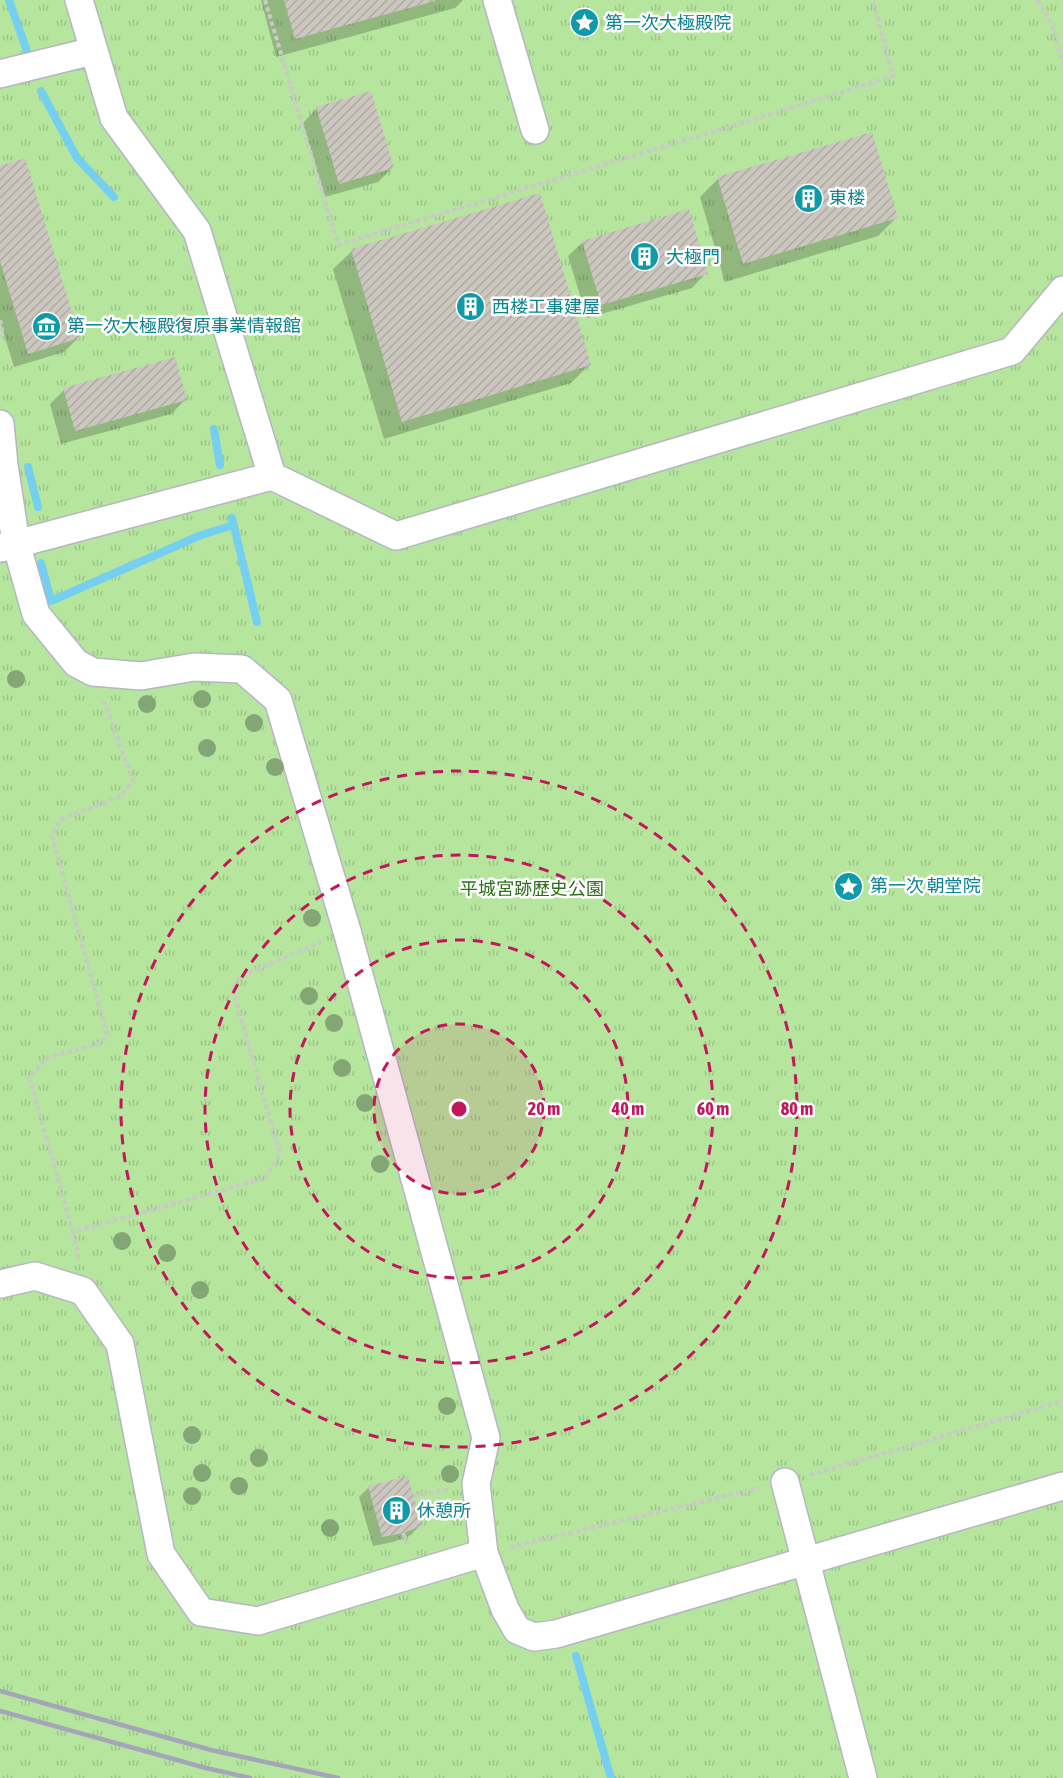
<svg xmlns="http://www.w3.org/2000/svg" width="1063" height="1778" viewBox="0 0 1063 1778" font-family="'Asap Condensed','Noto Sans JP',sans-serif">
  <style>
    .park { fill: url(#park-tufts) }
    .shadow { fill: #0003 }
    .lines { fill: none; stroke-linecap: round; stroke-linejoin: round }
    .stream { stroke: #75cff0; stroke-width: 8 }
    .building { fill: url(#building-hatch) }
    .minor-casing { stroke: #b4b7c1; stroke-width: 30 }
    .path { stroke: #c9c9c9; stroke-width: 4; stroke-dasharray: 4.5 3; stroke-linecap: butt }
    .minor { stroke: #fff; stroke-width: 27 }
    .rail { stroke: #a3a6b8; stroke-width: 4.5 }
    .tree { fill: #84a574 }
    .ring { fill: none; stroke: #c2185b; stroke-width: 3; stroke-dasharray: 10 8 }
    .labels { text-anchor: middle; stroke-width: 5; stroke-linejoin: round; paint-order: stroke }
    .culture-label { font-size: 18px; fill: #0d838f; stroke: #fff; text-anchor: start }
    .park-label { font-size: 18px; fill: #2c6e1b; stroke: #fff }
    .centre { fill: #c2185b; stroke: #fff; stroke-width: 3 }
    .ring-label { font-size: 18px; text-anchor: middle; font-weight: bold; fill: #c2185b; stroke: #fff; stroke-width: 5; stroke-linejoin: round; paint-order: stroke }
  </style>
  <defs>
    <pattern id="park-tufts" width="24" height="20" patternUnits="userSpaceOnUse" patternTransform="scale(1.5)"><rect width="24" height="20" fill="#b6e59e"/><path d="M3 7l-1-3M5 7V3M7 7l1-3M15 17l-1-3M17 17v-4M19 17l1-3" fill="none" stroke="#9dc588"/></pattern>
    <pattern id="building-hatch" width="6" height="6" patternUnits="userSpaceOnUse" patternTransform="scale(1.5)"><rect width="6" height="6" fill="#cbc7bf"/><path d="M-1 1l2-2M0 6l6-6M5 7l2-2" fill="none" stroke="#afaba4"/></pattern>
  </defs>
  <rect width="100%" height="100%" fill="#efe9e1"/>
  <path class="park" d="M0 0H1063V1778H0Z"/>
  <path class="shadow" d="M261 0H463L455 8 276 57Z
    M317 108 393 167 378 182 325 197 303 123Z
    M0 167 78 338 64 352 14 367 0 321Z
    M718 179 897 217 878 236 725 282 700 197Z
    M583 242 706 273 692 288 587 318 568 256Z
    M352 251 590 364 571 383 384 439 333 269Z
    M64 390 185 400 171 414 61 444 50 404Z
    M369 1487 420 1525 411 1535 393 1542 373 1546 359 1497Z"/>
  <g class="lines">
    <path class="stream" d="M9 0 29 57
      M41 91 77 158 114 197
      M214 429 220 465
      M28 467 38 507
      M232 518 257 622
      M41 563 51 601 201 535 234 525
      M576 1656 611 1778"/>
  </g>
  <path class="building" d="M284 0H435V1L295 39Z
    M371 91 394 168 339 184 316 107Z
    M872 132 898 218 743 264 717 177Z
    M25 158 80 338 28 354 0 261V166Z
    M540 193 591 365 402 422 351 249Z
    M689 209 708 274 601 305 582 241Z
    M175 357 187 400 75 431 63 388Z
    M408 1476 422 1526 403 1533 382 1537 368 1486Z"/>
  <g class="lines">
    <defs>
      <path id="minor" d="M79 0 114 118 197 231 272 476
        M497 0 535 130
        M0 74 93 51
        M0 424 4 465 16 543 36 614 76 663 93 672 141 676 194 667 242 669 278 700 347 931 486 1438 476 1484 484 1553 505 1609 517 1630 534 1637 556 1634 1063 1486
        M1 548 272 476 396 536 1012 351 1063 290
        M0 1284 35 1276 83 1291 120 1344 161 1554 201 1612 258 1621 484 1553
        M785 1482 863 1778"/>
    </defs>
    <use href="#minor" class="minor-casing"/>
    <path class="path" d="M265 0 338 245 795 107 893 76 873 0
      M1037 0 1051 22 1063 64
      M0 320 2 329 0 338
      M104 701 133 781 120 797 61 819 52 836 107 1034 102 1043 48 1057 29 1077 73 1232 265 1178 280 1154 232 988 241 976 321 942
      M73 1232 80 1261
      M810 1475 1063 1401
      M414 1496 449 1489
      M403 1533 408 1547
      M510 1547 760 1488"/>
    <use href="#minor" class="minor"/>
    <path class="rail" d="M0 1691 211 1750 338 1778
      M0 1711 206 1768 250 1778"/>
  </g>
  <g class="tree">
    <circle cx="16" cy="679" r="9"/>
    <circle cx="202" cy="699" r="9"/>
    <circle cx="147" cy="704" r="9"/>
    <circle cx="254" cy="723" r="9"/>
    <circle cx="207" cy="748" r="9"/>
    <circle cx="275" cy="767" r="9"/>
    <circle cx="312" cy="918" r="9"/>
    <circle cx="309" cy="996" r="9"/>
    <circle cx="334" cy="1023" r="9"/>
    <circle cx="342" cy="1068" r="9"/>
    <circle cx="365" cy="1103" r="9"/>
    <circle cx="380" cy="1164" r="9"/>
    <circle cx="122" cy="1241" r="9"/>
    <circle cx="167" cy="1253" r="9"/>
    <circle cx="200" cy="1290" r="9"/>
    <circle cx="447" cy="1406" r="9"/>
    <circle cx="192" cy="1435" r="9"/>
    <circle cx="259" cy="1458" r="9"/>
    <circle cx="202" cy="1473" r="9"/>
    <circle cx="450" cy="1474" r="9"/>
    <circle cx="239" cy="1486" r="9"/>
    <circle cx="192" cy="1496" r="9"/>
    <circle cx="330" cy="1528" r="9"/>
  </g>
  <circle cx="459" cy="1109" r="85" fill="#c2185b" fill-opacity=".12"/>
  <g class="ring">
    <circle cx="459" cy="1109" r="85"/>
    <circle cx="459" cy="1109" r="169"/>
    <circle cx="459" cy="1109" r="254"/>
    <circle cx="459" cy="1109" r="338"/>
  </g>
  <defs>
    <symbol id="sight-disc" viewBox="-11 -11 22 22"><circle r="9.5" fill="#0f9aa8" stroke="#fff"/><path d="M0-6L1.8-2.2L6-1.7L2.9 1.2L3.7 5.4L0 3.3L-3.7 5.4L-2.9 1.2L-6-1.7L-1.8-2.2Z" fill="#fff"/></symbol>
    <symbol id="building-disc" viewBox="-11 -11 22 22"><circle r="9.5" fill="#0f9aa8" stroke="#fff"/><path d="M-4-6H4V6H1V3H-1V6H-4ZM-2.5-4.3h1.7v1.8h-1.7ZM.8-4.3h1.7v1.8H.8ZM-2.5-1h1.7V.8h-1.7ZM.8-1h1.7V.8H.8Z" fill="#fff"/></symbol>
    <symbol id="museum-disc" viewBox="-11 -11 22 22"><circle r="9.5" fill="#0f9aa8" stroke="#fff"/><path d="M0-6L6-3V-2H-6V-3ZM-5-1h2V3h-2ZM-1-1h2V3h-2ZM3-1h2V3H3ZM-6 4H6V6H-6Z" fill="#fff"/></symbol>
  </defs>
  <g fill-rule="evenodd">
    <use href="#sight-disc" x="568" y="6" width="33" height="33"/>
    <use href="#building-disc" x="792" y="182" width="33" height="33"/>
    <use href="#building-disc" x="628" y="240" width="33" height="33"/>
    <use href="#building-disc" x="454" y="290" width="33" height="33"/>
    <use href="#museum-disc" x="30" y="310" width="33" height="33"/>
    <use href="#sight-disc" x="832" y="870" width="33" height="33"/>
    <use href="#building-disc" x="380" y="1494" width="33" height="33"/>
  </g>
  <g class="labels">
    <g class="culture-label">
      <text x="605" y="29">第一次大極殿院</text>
      <text x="829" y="204">東楼</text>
      <text x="666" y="263">大極門</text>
      <text x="492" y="313">西楼工事建屋</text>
      <text x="67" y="332">第一次大極殿復原事業情報館</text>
      <text x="870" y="892">第一次 朝堂院</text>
      <text x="417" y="1517">休憩所</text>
    </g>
    <g class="park-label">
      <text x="532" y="895">平城宮跡歴史公園</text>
    </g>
  </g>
  <circle cx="459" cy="1109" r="9" class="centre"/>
  <g class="ring-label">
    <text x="544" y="1115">20 m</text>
    <text x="628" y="1115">40 m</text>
    <text x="713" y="1115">60 m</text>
    <text x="797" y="1115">80 m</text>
  </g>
</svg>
